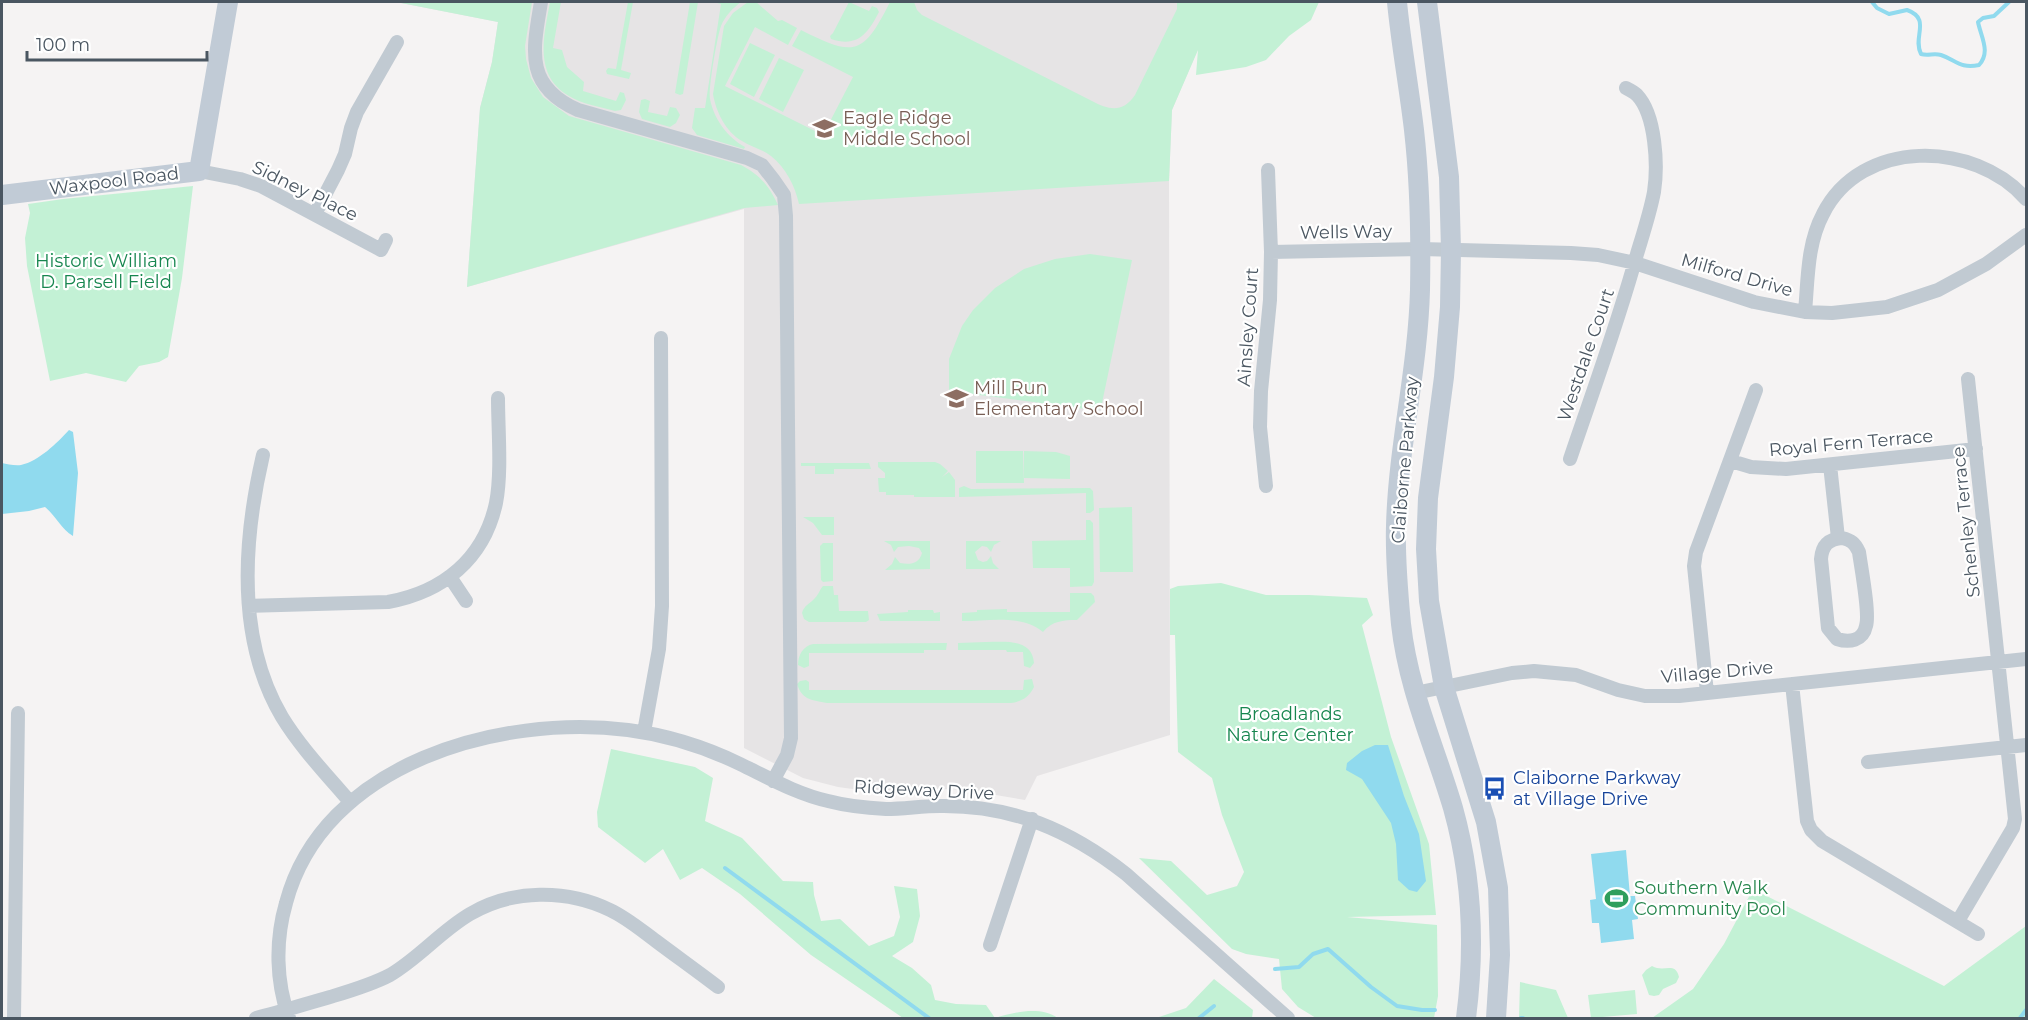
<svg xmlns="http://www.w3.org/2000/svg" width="2028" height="1020" viewBox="0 0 2028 1020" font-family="Montserrat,sans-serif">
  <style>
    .education { fill: #e6e4e5 }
    .green { fill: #c3f1d5 }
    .water { fill: #90daee }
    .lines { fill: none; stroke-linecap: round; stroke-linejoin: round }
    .stream { stroke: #90daee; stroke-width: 4 }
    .street { stroke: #c1cad2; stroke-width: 14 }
    .secondary { stroke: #c1cbd6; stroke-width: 20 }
    .labels { text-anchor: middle; stroke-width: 4.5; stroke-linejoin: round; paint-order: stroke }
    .education-label { font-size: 18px; fill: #785e54; stroke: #fff; text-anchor: start }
    .street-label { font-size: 18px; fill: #4a5661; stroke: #fff }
    .park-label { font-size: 18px; fill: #17864f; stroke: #fff }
    .transit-label { font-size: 18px; fill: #164399; stroke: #fff; text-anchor: start }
    .leisure-label { font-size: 18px; fill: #27864d; stroke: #fff; text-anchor: start }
  </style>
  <rect width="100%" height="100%" fill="#f5f3f3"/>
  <path class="education" d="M396 2H1218L1172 110 1169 181 1170 735 1037 776 1025 800 972 791 950 789 874 792 838 787 803 778 744 748V209L467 287 480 108 492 62 498 22Z"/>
  <path class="green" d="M396 2H532L525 46 526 59 531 78 543 97 569 116 741 165C760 175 769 186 778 205L744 208 467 287 480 108 492 62 498 22Z
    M550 2H561L553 48 562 50 567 67 584 82 583 91 616 101 620 92 624 93 626 100 621 110 615 111C600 107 582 104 569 96 533 75 544 36 550 2Z
    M628 2H633L621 70 631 73 629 79 607 74 606 71 608 68 616 69Z
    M690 2H698L683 94 680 95 675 93Z
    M713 2H741C733 8 725 16 721 26 717 37 708 90 710 99 714 119 727 137 745 147L744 149 697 135 692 128 695 108H705L721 4Z
    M748 2H756L778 21 782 20 797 28 788 45 755 27 725 86 823 135 853 77 792 46 801 30C854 57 863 56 890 2H914L917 10 922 15 1092 101C1109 110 1123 113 1135 95L1177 9V2H1319L1311 20 1289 36 1266 60 1246 67 1196 75 1198 50 1172 110 1169 181 799 204C795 186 786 168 771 156 762 149 751 147 742 141 726 132 716 112 713 94L724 26 733 13Z
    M849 2 869 11 872 6 877 8 879 12C868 33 858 48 831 39L830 36 833 33Z
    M750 43 775 55 754 97 730 84Z
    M779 58 804 70 783 112 759 99Z
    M645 99 650 101 648 112 667 116 670 107 676 108 680 115 676 123 670 127 642 119 639 112 641 100Z
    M193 186 182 278 168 357 159 362 139 366 126 382 86 373 50 381 27 266 25 238 30 213 28 204 63 199Z
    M1090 254 1132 260 1102 403 1093 410 949 391V359L962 326 973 310 995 288 1024 269 1055 259Z
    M976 451H1023L1024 483H976Z
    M1024 451 1056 452 1070 456V479L1024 478Z
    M878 462H935L940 464 948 471 942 477 949 472 955 480V497H914V495H886V492H879L878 478H885V473L878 467Z
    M801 463H869L871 469H834V474H815V466H801Z
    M964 486 971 489 1090 488 1093 491 1094 510 1090 513H1086V493L959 497V488Z
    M1132 507 1133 572H1100L1099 508Z
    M803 517H834V535H822L813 523Z
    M1086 520H1090L1093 523 1094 582 1092 586 1070 587V568H1033L1032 541 1086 540Z
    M884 541H930V569L885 570 892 564 895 557 900 563C910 565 919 564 922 553L919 548 909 546 898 547 894 552 891 545Z
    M966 541H1001L994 545 991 552 987 547 982 546 975 552 978 560 983 562 987 561 991 556 993 563 999 569H966Z
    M823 543H833V581L823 582 821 580 820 546Z
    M1221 583 1266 595H1309L1367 598 1373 615 1362 625 1391 737 1429 844 1436 915 1347 917 1437 925 1438 996 1434 1018H1316L1298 1007 1282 989 1279 959 1246 954 1232 949 1139 858 1171 861 1207 895 1237 886 1244 872 1222 815 1212 778 1178 752 1175 635H1170V589L1178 586Z
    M823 586H833L834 595H838L839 611H868L869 620 866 622H809L804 619 802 613C804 605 810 604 815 598 819 594 820 589 823 586Z
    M1070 593H1091L1094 596 1095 602 1077 620C1063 620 1052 621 1043 632 1022 614 988 621 962 621V613L977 612V610L1007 609V612H1070Z
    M908 610H933L934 613 940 612V621H880L877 614 908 612Z
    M986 642C1005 642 1032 638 1034 663L1030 668 1024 666 1023 652H1007L1006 650H958V643Z
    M947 643 946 650H924V653H809V666L804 668 798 665C798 655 803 646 813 644Z
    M1032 679 1034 687C1029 697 1023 701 1011 703H827C812 700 802 700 797 684L800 681 806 680 809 682V690H1023L1024 680Z
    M611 749 695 767 713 778 705 821 742 838 783 881 813 882 814 895 821 921 840 919 869 946 894 936 900 917 894 886 917 889 920 916 913 942 892 956 912 968 931 985 935 1000 956 1004 986 1005 995 1018C1015 1012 1040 1006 1058 1018H903L811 955 740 894 702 868 680 880 663 849 645 863 598 827 597 812Z
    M1753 889 1944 986 2026 926V1018H1652L1693 989 1724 944Z
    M1652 966C1664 973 1675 961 1679 977L1676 983 1663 989 1659 995 1654 996 1649 995 1642 975 1646 970Z
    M1214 979 1253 1010 1252 1018H1156L1186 1008Z
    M1520 982 1556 990 1568 1018H1519Z
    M1635 990 1637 1014 1591 1018 1588 995Z"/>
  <path class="water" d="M69 430 73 432 78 473 73 536C61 529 56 516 45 507L29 511 2 514V463C7 464 15 466 21 465 39 461 57 443 69 430Z
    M1375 745H1388L1404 796 1419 834 1426 881 1417 892 1409 890 1398 880 1396 844 1391 823 1362 779 1346 770 1347 763 1362 751Z
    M1626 850 1630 896H1635L1638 919 1632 920 1634 939 1601 943 1599 923H1592L1590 900 1596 899 1591 854Z"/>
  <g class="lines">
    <path class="stream" d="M1872 2 1877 8 1889 14 1907 10C1932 19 1912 37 1921 54 1928 56 1934 53 1941 55 1956 60 1960 69 1979 65 1991 52 1981 37 1978 22L1983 18 1994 16 2009 2
      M725 868 929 1018
      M1275 969 1299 967 1313 954 1328 949 1371 987 1397 1006 1422 1010H1435
      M1199 1018 1214 1006
      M1521 1018H1523
      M2020 1018 2026 1010"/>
    <path class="street" d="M541 2C533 50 524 86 578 110L747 158 762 165 773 179 784 195 786 216 791 738 787 755 773 781
      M199 171 240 179 261 186 381 250 386 240
      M315 214 338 170 345 154 351 128 357 112 397 42
      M1271 252 1421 249 1571 253 1598 255 1635 263 1754 302 1805 312 1832 313 1887 307 1938 290 1986 264 2026 235
      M1805 312C1808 279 1807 244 1823 214 1861 138 1974 140 2026 199
      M263 455C243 541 236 639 282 717 301 748 327 775 350 802
      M1570 459C1593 391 1618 323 1637 254 1643 234 1650 213 1654 192 1658 166 1656 115 1637 95 1634 92 1630 90 1626 88
      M1731 461 1751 467 1786 469 1976 449
      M1830 465 1838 538
      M1266 486 1260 427 1261 391 1270 300 1271 252 1268 170
      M1842 538C1851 540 1855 543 1859 552 1861 567 1870 614 1866 626 1863 641 1849 643 1837 639L1828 628 1821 559C1822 546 1828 539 1842 538Z
      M450 577 466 601
      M249 606 388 602C443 592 484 559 496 503 502 472 498 430 498 398
      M1792 684 1807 821 1811 830 1822 841 1978 934
      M1415 693 1512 673 1534 671 1576 675 1618 690 1645 696H1679L2026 659
      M1707 693 1694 566 1696 552 1756 390
      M644 732 659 649 662 606 661 338
      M1868 762 2026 745
      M1958 921 2013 828 2015 819 1968 379
      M990 945 1032 819
      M14 1018 18 713
      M256 1018C281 1012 305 1004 330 997 350 991 371 985 390 975 419 958 441 931 470 914 512 889 567 889 610 910 627 918 641 930 656 941 676 956 697 971 718 987
      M289 1018C276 982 275 941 286 903 323 763 500 714 628 730 667 735 705 747 740 764 769 778 797 794 828 801 847 806 867 808 886 809 904 809 922 806 940 806 1012 805 1070 830 1126 874L1288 1018"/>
    <path class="secondary" d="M1397 2C1401 44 1409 87 1414 130 1420 183 1421 236 1420 290 1418 369 1398 447 1396 526 1395 559 1398 592 1401 624 1408 689 1435 747 1453 808 1472 876 1475 949 1466 1018
      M1427 2 1449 177 1451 250 1450 307 1444 377 1428 498 1426 549 1429 601 1444 687 1486 822 1498 888 1500 955 1496 1018
      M2 195 199 171 228 2"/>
  </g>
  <defs>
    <symbol id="school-bare" viewBox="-9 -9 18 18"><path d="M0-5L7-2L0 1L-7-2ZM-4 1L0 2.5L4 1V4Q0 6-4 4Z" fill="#8d6e63" stroke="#fff" stroke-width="2.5" paint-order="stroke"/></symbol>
    <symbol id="bus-bare" viewBox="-9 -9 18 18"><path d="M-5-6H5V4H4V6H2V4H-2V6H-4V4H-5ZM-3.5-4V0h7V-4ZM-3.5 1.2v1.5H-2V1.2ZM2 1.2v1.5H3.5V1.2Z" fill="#1a4fb4" stroke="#fff" stroke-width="2.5" paint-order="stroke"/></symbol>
    <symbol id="stadium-bare" viewBox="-9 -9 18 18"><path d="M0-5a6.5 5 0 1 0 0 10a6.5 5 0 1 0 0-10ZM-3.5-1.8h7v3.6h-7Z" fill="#2e9e5b" stroke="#fff" stroke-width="2.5" paint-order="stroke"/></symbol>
  </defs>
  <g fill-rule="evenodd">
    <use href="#school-bare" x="808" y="112" width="33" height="33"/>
    <use href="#school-bare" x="940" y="382" width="33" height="33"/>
    <use href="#bus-bare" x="1478" y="772" width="33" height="33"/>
    <use href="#stadium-bare" x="1600" y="882" width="33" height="33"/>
  </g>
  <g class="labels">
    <g class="education-label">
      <text x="843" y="124">Eagle Ridge<tspan x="843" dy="21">Middle School</tspan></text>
      <text x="974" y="394">Mill Run<tspan x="974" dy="21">Elementary School</tspan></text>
    </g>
    <g class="street-label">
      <text transform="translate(114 181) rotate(-7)" y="6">Waxpool Road</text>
      <text transform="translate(305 191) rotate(26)" y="6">Sidney Place</text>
      <text transform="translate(1346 232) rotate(-1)" y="6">Wells Way</text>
      <text transform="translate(1737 275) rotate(16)" y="6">Milford Drive</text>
      <text transform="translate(1248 327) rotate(-86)" y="6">Ainsley Court</text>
      <text transform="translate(1586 355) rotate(-71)" y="6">Westdale Court</text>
      <text transform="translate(1851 443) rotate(-5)" y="6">Royal Fern Terrace</text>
      <text transform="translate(1405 460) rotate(-85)" y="6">Claiborne Parkway</text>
      <text transform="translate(1966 522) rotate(-96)" y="6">Schenley Terrace</text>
      <text transform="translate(1717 672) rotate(-5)" y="6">Village Drive</text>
      <text transform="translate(924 790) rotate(3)" y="6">Ridgeway Drive</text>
    </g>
    <g class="park-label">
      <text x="106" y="267">Historic William<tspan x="106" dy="21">D. Parsell Field</tspan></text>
      <text x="1290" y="720">Broadlands<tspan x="1290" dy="21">Nature Center</tspan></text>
    </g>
    <g class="transit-label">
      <text x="1513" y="784">Claiborne Parkway<tspan x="1513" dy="21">at Village Drive</tspan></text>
    </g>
    <g class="leisure-label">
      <text x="1634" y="894">Southern Walk<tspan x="1634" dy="21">Community Pool</tspan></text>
    </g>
  </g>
  <rect width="2028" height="1020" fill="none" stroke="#4a5661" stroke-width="6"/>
  <path d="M27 51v9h180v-9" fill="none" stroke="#4a5661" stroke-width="3"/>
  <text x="36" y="51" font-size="18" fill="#4a5661" stroke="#ffffff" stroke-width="4.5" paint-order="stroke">100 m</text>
</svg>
